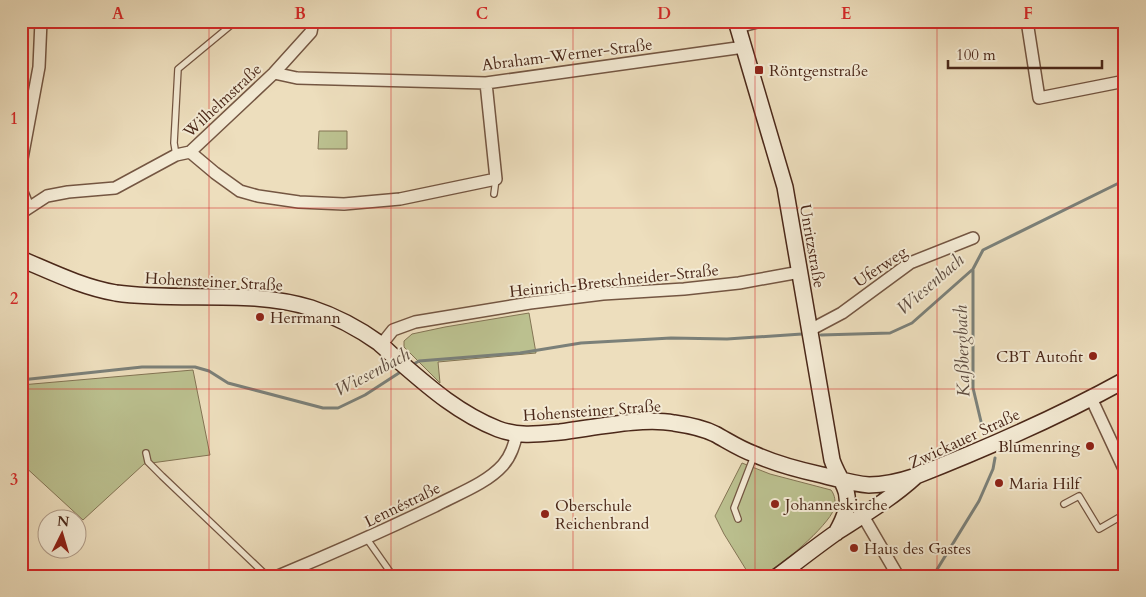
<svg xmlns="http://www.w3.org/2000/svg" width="1146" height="597" viewBox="0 0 1146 597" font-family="Cardo,serif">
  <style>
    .green { fill: #bbc08f; stroke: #837454 }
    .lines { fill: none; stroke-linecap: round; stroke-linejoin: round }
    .stream { stroke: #7b8079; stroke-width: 3 }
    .lane-casing { stroke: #745642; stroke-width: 8 }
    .street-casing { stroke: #745642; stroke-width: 14 }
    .secondary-casing { stroke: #4b2819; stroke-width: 18 }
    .lane { stroke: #f3ead4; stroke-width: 5.5 }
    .street { stroke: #f3ead4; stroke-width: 11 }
    .secondary { stroke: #f3ead4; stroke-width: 15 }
    .grid { fill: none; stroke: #d62828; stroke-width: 1; stroke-opacity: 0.55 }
    .poi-dot { fill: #8f2418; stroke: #f3ead4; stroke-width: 2 }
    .labels { text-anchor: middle; stroke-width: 4; stroke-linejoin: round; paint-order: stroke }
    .street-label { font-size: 16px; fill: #4b2819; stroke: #f3ead4 }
    .poi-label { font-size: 16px; fill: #4b2819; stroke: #f3ead4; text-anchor: start }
    .water-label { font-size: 18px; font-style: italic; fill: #5f4d41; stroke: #f3ead4 }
    .neatline { fill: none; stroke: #d62828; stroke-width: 2 }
    .grid-label { font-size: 16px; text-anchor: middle; font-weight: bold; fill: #d62828 }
  </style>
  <rect width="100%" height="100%" fill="#eddebd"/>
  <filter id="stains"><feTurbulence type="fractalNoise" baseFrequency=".004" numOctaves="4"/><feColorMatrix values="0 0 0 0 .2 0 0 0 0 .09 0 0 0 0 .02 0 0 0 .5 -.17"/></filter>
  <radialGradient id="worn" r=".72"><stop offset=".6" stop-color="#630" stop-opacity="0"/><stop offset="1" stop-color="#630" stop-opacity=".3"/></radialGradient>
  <path class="green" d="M319 131H347V149H318Z
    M529 313 536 353 438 362 440 383 404 347V341L412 334 445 327Z
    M193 370 210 455 144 464 83 520 21 463V385Z
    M742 463 770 474 831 490C835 495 836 502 834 509 828 526 779 569 761 575 758 576 753 576 750 576L724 534 715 516Z"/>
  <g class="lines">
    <path class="stream" d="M973 270V388L983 430
      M821 335 890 333 912 323 973 269 983 250 1125 180
      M412 365 419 361 520 353 581 343 671 338 727 339 802 334
      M21 380 142 367H195L209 371 228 383 323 408H338L365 395 402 371
      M933 576 979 501 993 469 995 458"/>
    <defs>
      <path id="lane" d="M176 155 174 143 178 69 236 21
        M494 194 496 179
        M146 453 148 462 162 476 267 576
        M1064 504 1079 496 1099 529 1125 514
        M738 519 734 508 754 456
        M367 539 393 576"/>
      <path id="street" d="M1027 21 1039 98 1125 81
        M738 27 761 21
        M274 73 297 78 486 83 744 47
        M190 152 215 173 240 191 258 196 299 202 344 204 400 199 496 179 486 83
        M21 164 39 67 41 21
        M21 176 22 192 28 207
        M21 213 47 196 68 192 115 188 176 155 190 152 274 73 311 32 313 21
        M810 330 842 313 910 263 973 238
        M381 345 393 330 415 322 530 303 603 294 684 289 739 283 800 272
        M1091 398 1125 471
        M863 516 898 576
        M21 574 23 576
        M278 576C331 554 383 531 435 506 457 494 486 484 503 465 511 456 514 445 517 434"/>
      <path id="secondary" d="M736 21 785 187 832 460C835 469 840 477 844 486 852 502 844 519 836 533
        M21 259C52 272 82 287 116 293 179 302 251 289 311 308 335 316 358 328 379 343 386 349 393 356 400 362 431 389 460 414 498 429 519 437 539 434 560 432 593 428 642 417 674 423 688 425 703 428 715 434 728 441 740 449 754 454 776 464 799 470 822 475 838 479 853 484 869 485 885 485 901 481 916 476
        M778 576C798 561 817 546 837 532 865 514 892 498 916 476 987 448 1058 417 1125 380"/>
    </defs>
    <use href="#lane" class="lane-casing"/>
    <use href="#street" class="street-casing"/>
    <use href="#secondary" class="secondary-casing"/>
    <use href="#lane" class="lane"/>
    <use href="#street" class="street"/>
    <use href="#secondary" class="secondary"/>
  </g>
  <path class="grid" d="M209 21V576M391 21V576M573 21V576M755 21V576M937 21V576M21 208H1125M21 389H1125"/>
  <g class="poi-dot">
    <rect x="754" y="65" width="10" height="10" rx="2.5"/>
    <circle cx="260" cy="317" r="5"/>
    <circle cx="1093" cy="356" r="5"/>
    <circle cx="1090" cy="446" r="5"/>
    <circle cx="999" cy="483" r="5"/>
    <circle cx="775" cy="504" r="5"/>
    <circle cx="545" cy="514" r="5"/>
    <circle cx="854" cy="548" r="5"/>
  </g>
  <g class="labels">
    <g class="street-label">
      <text transform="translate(567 54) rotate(-7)" y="6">Abraham-Werner-Straße</text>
      <text transform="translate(222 100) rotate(-43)" y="6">Wilhelmstraße</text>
      <text transform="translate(813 246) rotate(80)" y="6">Unritzstraße</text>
      <text transform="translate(880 266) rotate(-34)" y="6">Uferweg</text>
      <text transform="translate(614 280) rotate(-6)" y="6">Heinrich-Bretschneider-Straße</text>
      <text transform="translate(214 281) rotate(3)" y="6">Hohensteiner Straße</text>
      <text transform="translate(592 410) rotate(-4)" y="6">Hohensteiner Straße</text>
      <text transform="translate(964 438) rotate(-25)" y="6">Zwickauer Straße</text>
      <text transform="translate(402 504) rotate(-26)" y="6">Lennéstraße</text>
    </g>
    <g class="poi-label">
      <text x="769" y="76">Röntgenstraße</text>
      <text x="270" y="323">Herrmann</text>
      <text x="1083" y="362" text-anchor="end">CBT Autofit</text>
      <text x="1080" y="452" text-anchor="end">Blumenring</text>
      <text x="1009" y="489">Maria Hilf</text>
      <text x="785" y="510">Johanneskirche</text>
      <text x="555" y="511">Oberschule<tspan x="555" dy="18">Reichenbrand</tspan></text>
      <text x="864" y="554">Haus des Gastes</text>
    </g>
    <g class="water-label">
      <text transform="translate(930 284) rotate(-41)" y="6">Wiesenbach</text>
      <text transform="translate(962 351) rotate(-92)" y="6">Kaßbergbach</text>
      <text transform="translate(372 372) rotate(-28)" y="6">Wiesenbach</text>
    </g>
  </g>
  <rect width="1146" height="597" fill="none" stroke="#eddebd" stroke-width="55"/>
  <g transform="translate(62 534) rotate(5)"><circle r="24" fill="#f3ead4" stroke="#b09c89"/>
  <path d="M0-4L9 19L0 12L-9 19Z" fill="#8f2418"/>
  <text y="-8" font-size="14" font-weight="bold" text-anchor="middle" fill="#4b2819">N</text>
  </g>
  <path d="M948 60v8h154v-8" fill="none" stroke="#4b2819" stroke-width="2.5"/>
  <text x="956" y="60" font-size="15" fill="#4b2819" stroke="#f3ead4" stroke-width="4" paint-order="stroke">100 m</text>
  <rect x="28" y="28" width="1090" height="542" class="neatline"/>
  <g class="grid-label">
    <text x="118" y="19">A</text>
    <text x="300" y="19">B</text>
    <text x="482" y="19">C</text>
    <text x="664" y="19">D</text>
    <text x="846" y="19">E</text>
    <text x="1028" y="19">F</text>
    <text x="14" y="124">1</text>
    <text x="14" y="304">2</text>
    <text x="14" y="485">3</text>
  </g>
  <rect width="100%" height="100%" filter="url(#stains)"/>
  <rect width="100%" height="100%" fill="url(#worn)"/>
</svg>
